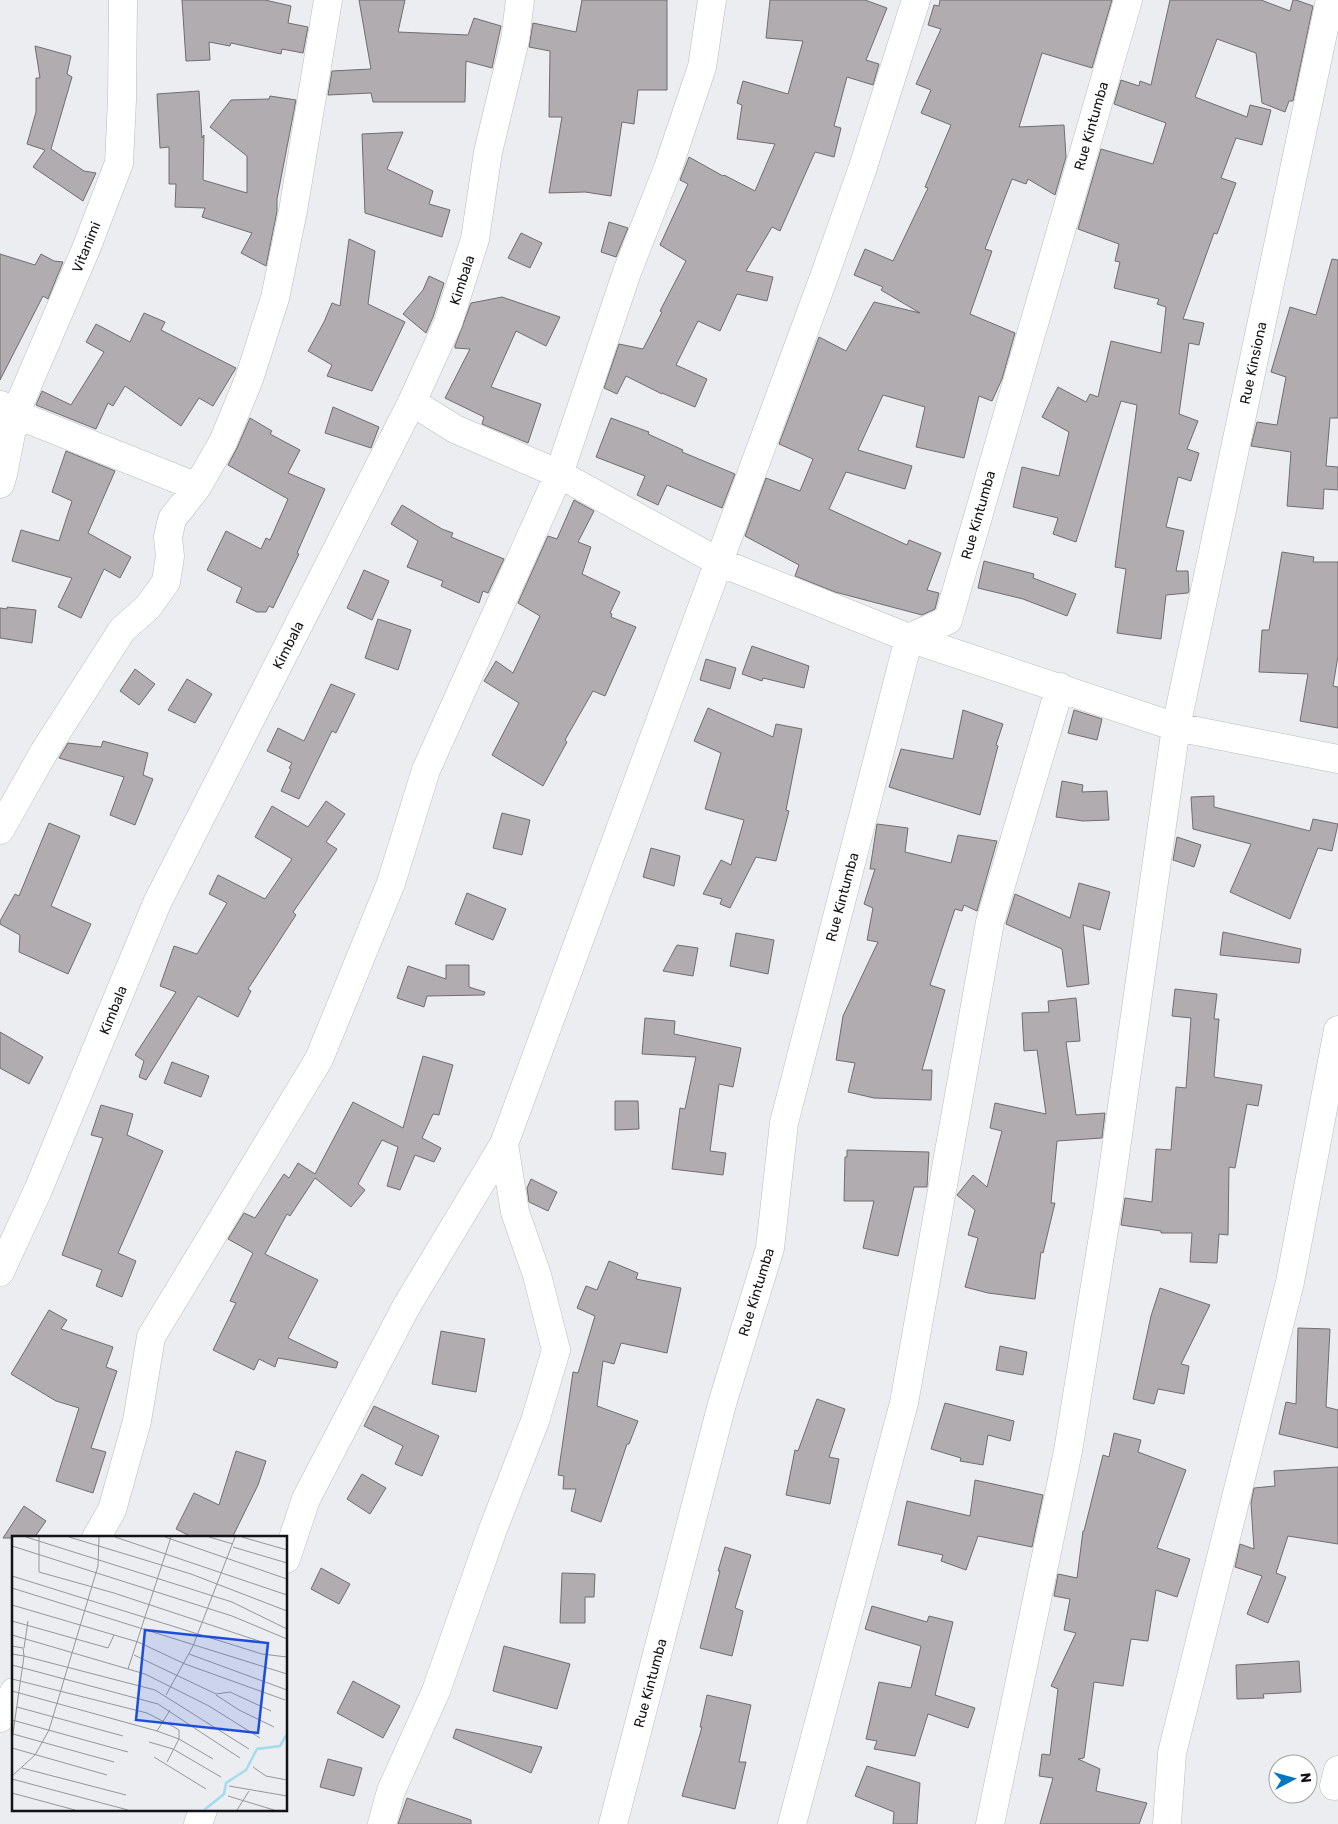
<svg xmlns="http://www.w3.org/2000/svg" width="1338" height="1824" viewBox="0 0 1338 1824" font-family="Rubik,sans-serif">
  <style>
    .building { fill: #b0acaf; stroke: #706d6f }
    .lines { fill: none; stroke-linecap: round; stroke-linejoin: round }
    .minor-casing { stroke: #b9bbbf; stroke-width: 29 }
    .minor { stroke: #fff; stroke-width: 28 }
    .labels { text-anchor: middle; stroke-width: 4.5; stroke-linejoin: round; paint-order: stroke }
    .street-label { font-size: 14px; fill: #131315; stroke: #fff }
    .inset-river { fill: none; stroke: #a3dcec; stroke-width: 2.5 }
    .inset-road { fill: none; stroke: #959699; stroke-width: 1 }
    .view { fill: #1d4ed8; fill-opacity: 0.15; stroke: #1d4ed8; stroke-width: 2.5 }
    .inset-edge { fill: none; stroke: #131315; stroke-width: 2.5 }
  </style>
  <rect width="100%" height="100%" fill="#ebedf1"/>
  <path class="building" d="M182 0H265L291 6 288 23 308 27 303 53 282 49 281 54 231 43 230 46 209 42 210 60 186 61Z
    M359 0H405L398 32 468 35 474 18 501 26 492 68 466 61 465 102H373L371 93 328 95 332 71 371 69Z
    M582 0H667V90H638L634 124 622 122 611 196 585 192 549 193 562 117H549L550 51 529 47 533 23 576 32Z
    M770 0H865L887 8 866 60 879 64 873 85 847 77 834 126 841 128 834 157 815 152 780 231 772 227 746 271 773 277 767 301 737 294 720 331 698 321 676 365 707 379 695 407 662 393V394L626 376 617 394 604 388 619 344 643 349 662 312 660 311 686 261 660 245 688 184 680 180 689 157 723 176 724 175 755 191 775 144 737 139 742 105 737 103 743 81 788 94 803 41 766 38Z
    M940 0H1112L1092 68 1042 53 1019 127 1064 125 1066 157 1055 195 1028 179 1026 184 1012 179 985 249 992 251 970 314 1015 333 1002 379 992 401 979 396 964 458 916 447 925 407 883 395 858 450 912 466 905 489 846 472 829 509 907 545 909 540 941 553 927 590 939 593 935 609 922 615 835 592 795 576 799 565 745 536 766 478 800 491 813 459 779 444 819 337 846 351 874 302 920 313 881 290 883 287 854 275 865 249 893 261 928 188 925 187 951 125 921 113 931 90 916 84 941 29 928 25 934 5 939 6Z
    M1170 0H1261L1290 11 1293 0H1296L1313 6 1293 101H1289L1285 112 1262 103 1256 53 1217 39 1195 97 1247 117 1250 105 1271 110 1262 145 1236 138 1221 178 1236 183 1217 234 1214 233 1183 319 1204 323 1199 345 1189 343 1179 414 1198 421 1187 449 1199 453 1191 481 1178 477 1166 527 1184 531 1176 571H1188L1189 591 1188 593 1166 595 1161 639 1117 633 1126 569 1115 567 1137 405 1121 401 1076 542 1053 534 1058 518 1013 507 1022 467 1059 476 1069 432 1042 417 1058 387 1086 402 1090 394 1098 397 1111 341 1161 353 1166 307 1157 304 1159 299 1114 288 1120 262 1115 261 1119 244 1078 229 1101 149 1153 164 1166 123 1114 104 1121 80 1139 86 1140 81 1151 85Z
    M35 46 71 56 67 74 72 77 51 149 84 171 96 173 83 201 33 167 45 150 27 144 36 112V78H40Z
    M199 91 202 138 204 135 203 180 247 193V156L210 127 231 100 269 99 270 96 296 100 277 199V211L266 266 241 253 252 233 202 217 205 208 175 207 176 184H169V147L160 148 157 94Z
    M403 132 387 169 433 191 429 204 450 210 442 237 365 213 362 134Z
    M609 222 628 228 616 257 601 252Z
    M521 233 542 243 530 268 508 258Z
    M349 239 375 251 368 304 405 322 372 391 327 376 332 365 308 351 324 322 332 303 340 306Z
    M0 254 35 265 41 254 54 261 63 262 48 299 43 296 0 380Z
    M1332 259 1338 260V418H1330L1326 466 1338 467V490L1324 489 1323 509 1287 506 1291 452 1251 446 1257 422 1277 425 1286 377 1271 372 1290 307 1316 315Z
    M429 276 444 283 433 317 426 333 403 314 423 290Z
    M502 297 560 317 546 346 516 331 491 387 541 404 528 443 482 424 484 417 445 398 470 349 455 348V346L471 303Z
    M144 313 165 322 161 330 236 368 213 406 199 398 181 426 125 386 113 406 108 403 96 429 36 405 42 391 71 405 104 352 86 342 96 324 130 342Z
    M333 407 379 427 371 448 325 433Z
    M250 418 272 431 270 434 300 450 288 473 325 489 297 553 299 554 273 608 269 606 266 612H257L236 602 242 588 207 570 226 531 261 549 266 538 270 540 288 499 228 465 237 448Z
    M611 418 649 432 648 434 683 450 682 452 735 474 722 508 667 485 658 505 637 495 645 476 596 457Z
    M66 451 115 471 88 533 131 557 120 578 104 569 81 618 58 607 72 578 12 561 21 530 59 541 72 501 52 492Z
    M574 500 594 511 578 542 591 547 582 574 620 592 610 613 612 614 611 617 636 627 605 696 593 691 565 740 567 742 543 786 492 755 519 703 484 681 496 661 513 673 540 616 518 603 548 536 557 539Z
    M402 505 442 529 453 533 451 537 504 559 488 593 483 591 479 603 441 586 443 581 407 567 418 541 391 524Z
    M1282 552 1314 557 1313 562H1338V656L1333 686 1338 687V728L1300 721 1308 674 1259 672 1262 630H1269Z
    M984 561 1034 574 1033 578 1076 594 1067 616 1023 599 978 588Z
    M364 570 389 581 372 620 347 608Z
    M7 607 36 610 32 643 0 638V608L7 609Z
    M378 619 411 630 398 670 365 658Z
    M752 646 809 666 804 688 763 678 762 681 742 674Z
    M706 659 736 668 730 689 700 680Z
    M135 669 155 684 139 705 120 691Z
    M187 679 212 694 195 723 168 710Z
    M331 684 355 694 336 733 332 731 299 799 281 791 291 769 289 768 292 763 267 751 278 728 304 741Z
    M708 708 773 737 776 724 802 729 786 810 789 811 776 861 756 857 730 908 720 904 722 899 703 894 721 860 731 865 744 820 705 809 721 753 694 741Z
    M963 710 1003 724 996 745 998 746 980 815 889 787 901 749 953 759Z
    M1074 710 1102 719 1097 740 1068 733Z
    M103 741 148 753 143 775 153 779 135 825 110 815 124 777 59 758 68 743 101 747Z
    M1062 781 1083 785 1082 792 1107 791 1109 820 1083 821 1056 817Z
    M1214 796V807L1310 831 1313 819 1338 824 1332 851 1318 848 1290 919 1230 892 1251 844 1193 829 1191 797Z
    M326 801 345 814 326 842 337 849 293 912 296 915 248 989 251 991 238 1017 198 996 146 1080 139 1077 144 1061 135 1055 176 992 160 986 174 946 197 954 227 903 209 894 218 875 265 899 292 859 255 837 272 806 308 827Z
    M502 813 530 820 522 855 493 848Z
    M49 823 80 836 51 906 91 924 68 974 19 952 20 935 0 924V921L15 894 19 896Z
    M877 824 908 828 905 852 951 863 958 835 997 841 977 911 964 905 962 911 955 909 930 985 945 990 922 1070H932L931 1100 874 1098 848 1092 855 1063 836 1060 843 1016 878 942 867 940 873 908 864 904 875 869H870Z
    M1177 837 1201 845 1194 867 1173 860Z
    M651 848 680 856 674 886 643 877Z
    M1079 883 1110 892 1100 930 1083 925 1089 984 1067 987 1062 949 1006 924 1015 894 1070 918Z
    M467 893 506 909 493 940 455 924Z
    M1223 932 1301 949 1299 963 1220 955Z
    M736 933 774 940 768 974 730 966Z
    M677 945 698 948 693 976 663 971Z
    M446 965H469V987L485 992 484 995 427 996 424 1007 397 998 408 966 446 979Z
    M1175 989 1217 994 1214 1019H1219L1214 1077 1262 1085 1258 1106 1247 1104 1235 1168 1229 1167 1228 1235 1219 1234 1217 1263 1190 1262 1192 1233H1161V1231L1121 1225 1125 1198 1152 1202 1156 1149 1171 1150 1176 1087 1186 1088 1191 1018 1172 1016Z
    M1076 998 1080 1041 1066 1042 1076 1115 1105 1113 1102 1138 1057 1141 1051 1203H1055L1043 1253 1041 1252 1035 1299 988 1293 965 1287 978 1238 968 1235 975 1210 957 1195 973 1175 987 1187 1002 1131 990 1128 995 1103 1046 1114 1037 1050 1024 1051 1022 1013 1049 1012 1048 1001Z
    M645 1018 675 1021 674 1034 741 1048 733 1087 719 1084 710 1151 726 1153 723 1175 672 1169 680 1108 685 1109 696 1057 642 1054Z
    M0 1032 43 1057 29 1084 0 1068Z
    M423 1056 453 1065 439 1115 433 1114 422 1138 441 1148 434 1162 415 1155 400 1190 387 1186 398 1147 382 1140 358 1184 365 1190 351 1207 315 1178 290 1216 287 1214 265 1254 318 1280 288 1338 338 1362 336 1368 278 1358 275 1367 259 1359 254 1370 213 1350 236 1303 230 1301 253 1253 228 1239 244 1213 255 1218 284 1174 289 1178 298 1163 315 1174 353 1102 403 1128Z
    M172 1062 209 1076 201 1097 164 1083Z
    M615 1101H638L639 1129 615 1130Z
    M101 1105 133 1114 127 1135 163 1151 118 1253 136 1261 122 1297 96 1286 102 1270 62 1255 103 1138 91 1135Z
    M847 1150 929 1152 927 1187H914L898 1256 863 1248 874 1201H844L845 1157H847Z
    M531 1179 557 1192 548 1211 529 1202 527 1188Z
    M609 1261 638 1273 636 1279 681 1288 667 1353 621 1343 614 1364 603 1361 597 1406 638 1421 629 1444H627L601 1522 571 1511 576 1489H563L564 1476 558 1475 573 1372 578 1373 595 1316 577 1308 586 1286 597 1290Z
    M1160 1288 1210 1305 1181 1364 1189 1366 1184 1394 1158 1389 1154 1404 1133 1399 1151 1316Z
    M49 1310 67 1320 61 1329 113 1347 106 1367 117 1371 91 1448 106 1452 93 1493 56 1481 79 1408 56 1401 11 1374Z
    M1298 1328 1330 1329 1326 1407 1338 1410V1448L1279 1434 1286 1402 1296 1404Z
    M441 1331 485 1339 476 1392 432 1384Z
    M1000 1346 1027 1352 1023 1375 996 1370Z
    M817 1399 845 1409 829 1457 839 1459 830 1504 786 1495 795 1450 798 1451Z
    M945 1403 1014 1421 1010 1441 988 1435 983 1465 960 1461 961 1458 931 1449Z
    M374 1406 439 1436 422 1476 395 1464 403 1446 364 1426Z
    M1114 1433 1141 1440 1138 1452 1186 1470 1157 1548 1190 1559 1177 1597 1156 1590 1148 1641 1131 1639 1123 1686 1094 1682 1084 1758 1078 1759 1100 1769 1096 1791 1147 1803 1139 1824H1040L1053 1778 1039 1776 1042 1754 1050 1755 1058 1689 1051 1686 1076 1633 1064 1630 1070 1599 1054 1596 1058 1574 1077 1578 1083 1531H1084L1103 1455 1109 1457Z
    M236 1451 266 1461 258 1485 232 1538H194L176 1529 194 1493 219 1505Z
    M1338 1467V1544L1288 1536 1276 1573 1286 1577 1268 1623 1247 1614 1262 1576 1235 1567 1240 1544 1254 1549 1251 1503 1254 1488 1275 1486 1274 1471Z
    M362 1474 386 1488 370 1514 347 1499Z
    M975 1480 1043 1495 1032 1547 978 1536 966 1570 941 1561 943 1555 898 1545 907 1501 970 1516Z
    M24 1506 46 1521 34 1538H3Z
    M725 1547 751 1555 735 1608 743 1611 732 1656 700 1648 720 1571H718Z
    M321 1568 350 1584 339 1604 311 1589Z
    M562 1573 595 1574 594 1597H585V1623H560Z
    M872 1606 927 1622 929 1616 953 1622 935 1695 975 1708 968 1728 928 1714 915 1756 874 1749 877 1741 866 1739 879 1682 911 1688 921 1646 865 1629Z
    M504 1646 570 1664 557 1709 493 1691Z
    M1299 1661 1301 1692 1263 1694 1264 1698 1237 1699 1236 1665Z
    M353 1681 400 1706 383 1738 337 1713Z
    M707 1695 751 1705 739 1762H746L735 1809 682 1796 702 1727H700Z
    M456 1729 542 1747 531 1773 453 1738Z
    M328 1759 362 1768 354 1796 320 1787Z
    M867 1766 920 1783 917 1824H893L894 1812 855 1796Z
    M407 1798 471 1820V1824H398Z"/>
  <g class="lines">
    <defs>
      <path id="minor" d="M412 402 455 429 559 474 719 562 909 638 1176 727 1338 759
        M1 405 15 414 197 487
        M0 484 3 474 15 414 86 249 119 163 122 100 123 0
        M0 830 44 752 122 630 148 607 166 582 170 556 168 537 172 519 197 487 223 442 249 379 275 298 293 211 328 0
        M0 1272 38 1190 157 903 412 402 448 323 475 239 488 152 515 40 520 0
        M96 1538 112 1510 137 1421 151 1337 319 1059 391 883 426 770 559 474 627 272 668 168 702 67 712 0
        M286 1559 306 1499 406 1307 504 1144
        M0 1718 14 1692
        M1334 1786 1338 1770
        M198 1824 203 1810
        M382 1824 391 1791 436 1691 493 1529 535 1421 556 1350 537 1275 515 1212 504 1144 824 277 862 170 916 0
        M613 1824 722 1404 770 1248 784 1123 909 638 948 620 1128 0
        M792 1824 904 1403 990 922 1060 687
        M990 1824 1068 1451 1107 1212 1176 727 1330 0
        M1167 1824 1172 1753 1290 1282 1338 1030"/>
    </defs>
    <use href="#minor" class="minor-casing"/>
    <use href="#minor" class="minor"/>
  </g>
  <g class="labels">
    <g class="street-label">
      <text transform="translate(1091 126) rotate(-74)" y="5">Rue Kintumba</text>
      <text transform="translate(86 247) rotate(-68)" y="5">Vitanimi</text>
      <text transform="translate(462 280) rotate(-72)" y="5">Kimbala</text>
      <text transform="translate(1253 363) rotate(-78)" y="5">Rue Kinsiona</text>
      <text transform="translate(978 515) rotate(-74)" y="5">Rue Kintumba</text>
      <text transform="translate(288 645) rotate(-63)" y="5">Kimbala</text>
      <text transform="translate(842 897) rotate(-75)" y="5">Rue Kintumba</text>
      <text transform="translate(113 1010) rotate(-68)" y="5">Kimbala</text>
      <text transform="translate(756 1292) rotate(-73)" y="5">Rue Kintumba</text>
      <text transform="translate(650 1683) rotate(-75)" y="5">Rue Kintumba</text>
    </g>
  </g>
  <g transform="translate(12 1536)">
    <rect width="275" height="275" fill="#ebedf1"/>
    <path class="inset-river" d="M192 274 212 258 214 247 234 234 245 213 268 210 275 198"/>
    <path class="inset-road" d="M14 1 220 66 275 93M27 1V36L102 57 253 107M57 1 179 38 275 75M103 1 275 59M153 1 275 43M197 1 221 8M230 1 275 14M0 10 220 80 275 103M221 11 275 27M0 40 250 118 275 121M0 52 275 138M0 69 126 106 173 128 273 164M0 85 96 112 102 99M0 99 133 138 197 170 248 202M0 110 11 112 12 120 143 154 237 213M12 112 16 85M0 118 12 120 0 204M177 118 275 154M122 119 204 158 218 156 259 175M0 129 146 168 228 222M116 133 159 1M0 143 135 177 162 191 167 194V203L155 226M0 155 145 195 167 203 201 223M154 159 181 110 223 1M204 159 227 174 262 191M5 171 111 200M0 184 116 216M145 195 158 174M1 198 102 226M137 206 161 213 209 241M0 212 95 239M142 221 194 253M241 231 254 240 275 244M10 232 114 259M0 240 23 219 37 194 86 30 87 1M0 243 116 274M217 250 275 260M0 257 63 274M216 260 262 274M225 274 237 255"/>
    <path class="view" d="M133 94 256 107 246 197 124 184Z"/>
    <rect width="275" height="275" class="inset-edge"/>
  </g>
  <g transform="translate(1293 1779) rotate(84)"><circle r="24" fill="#ffffff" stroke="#a1a1a1"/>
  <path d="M0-4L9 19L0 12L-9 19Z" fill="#0178c1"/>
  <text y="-8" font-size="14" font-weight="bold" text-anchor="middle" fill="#131315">N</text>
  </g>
</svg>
